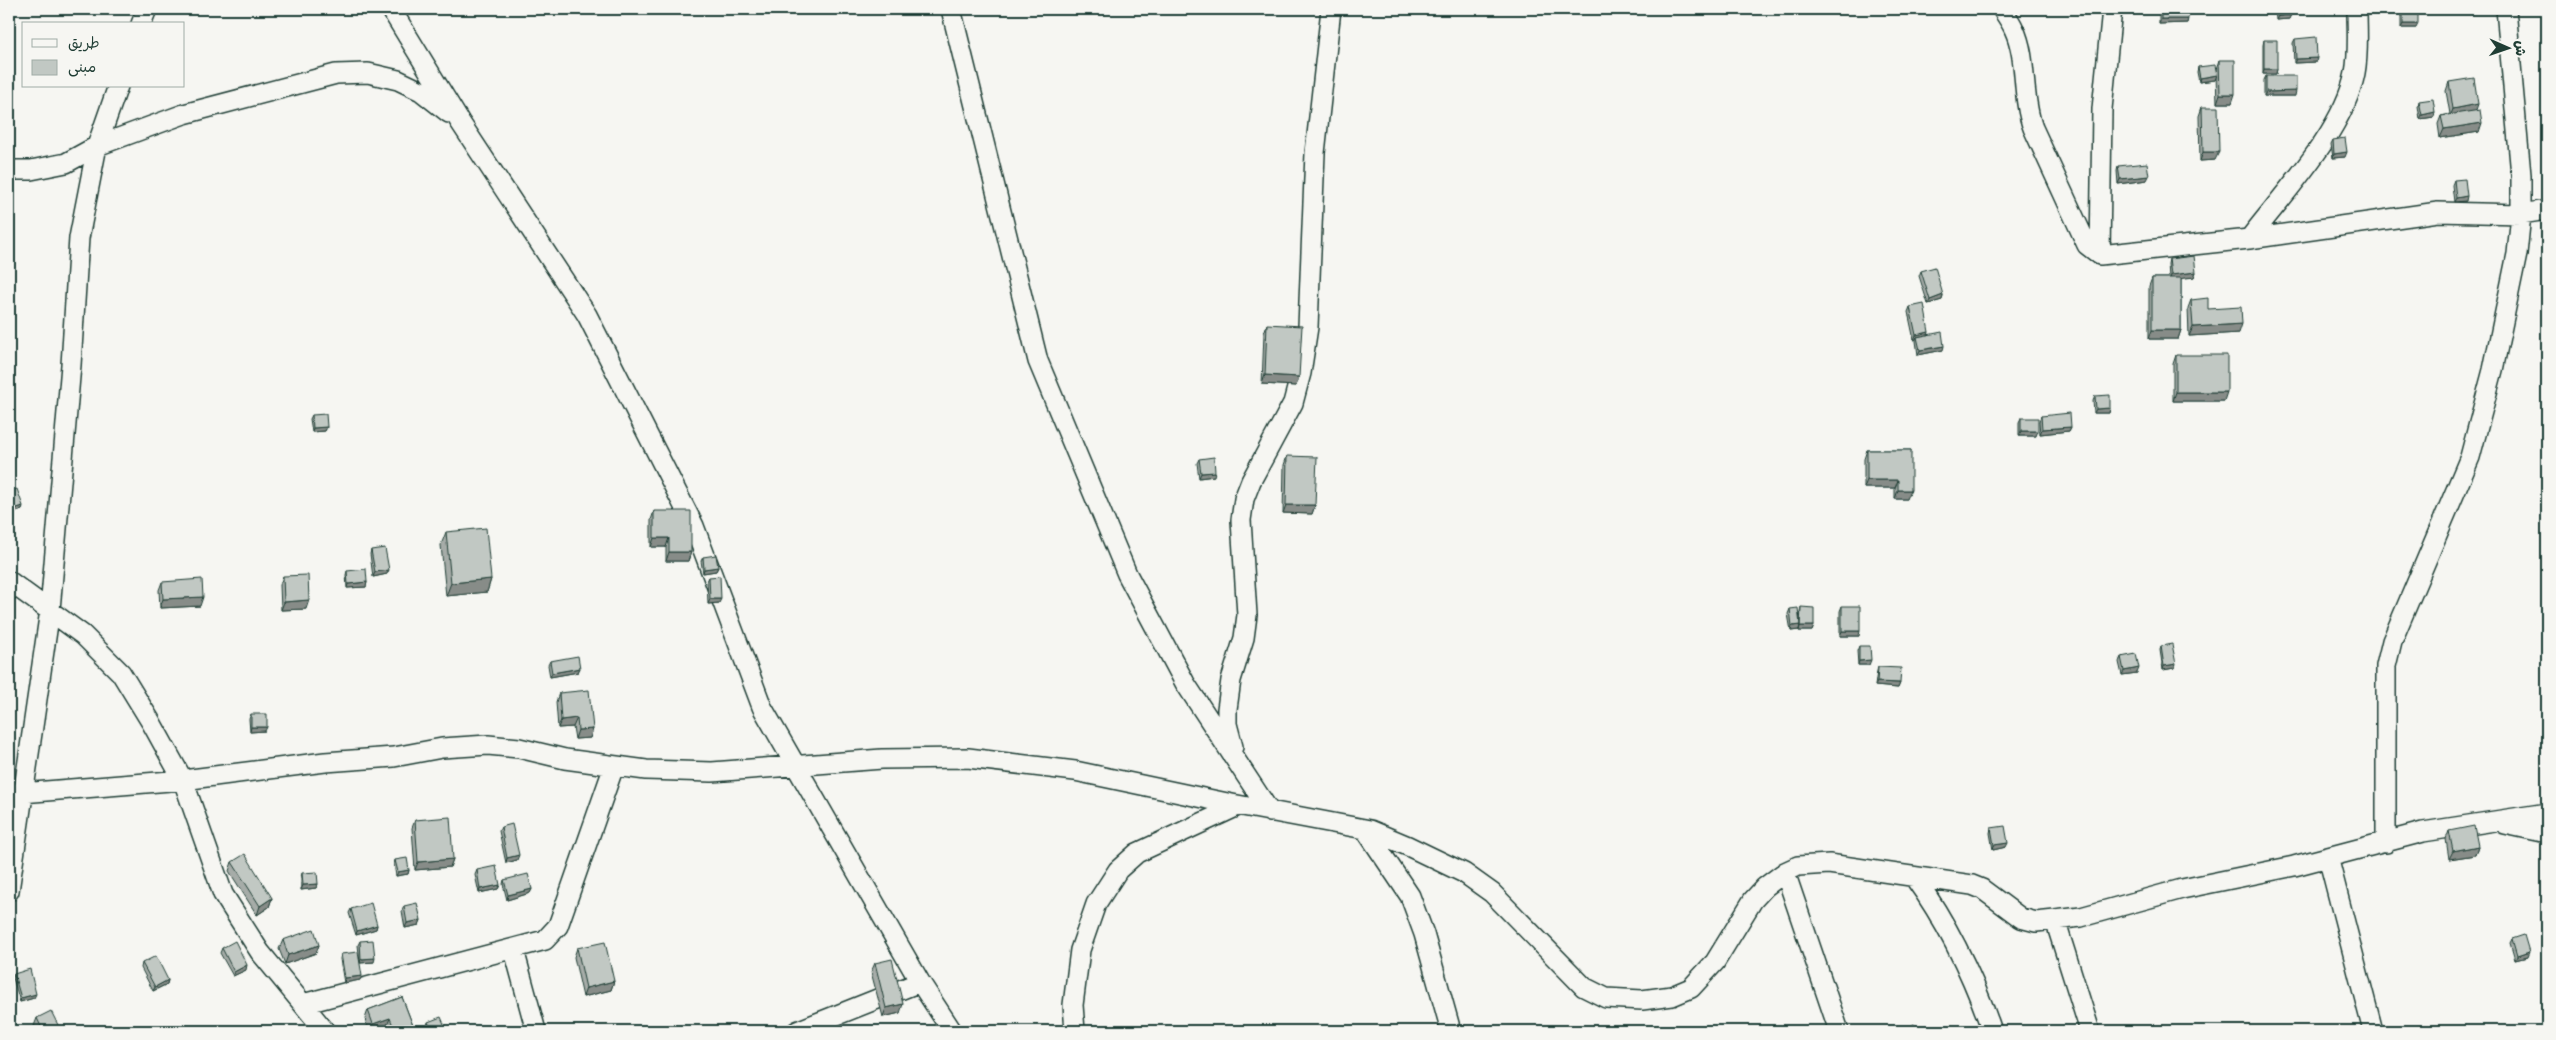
<svg xmlns="http://www.w3.org/2000/svg" width="2556" height="1040" viewBox="0 0 2556 1040" font-family="Mynerve,'Playpen Sans Arabic',sans-serif">
  <style>
    .lines { fill: none; stroke-linecap: round; stroke-linejoin: round }
    .minor-casing { stroke: #1f3d34; stroke-width: 22 }
    .minor { stroke: #f6f6f2; stroke-width: 19 }
    .wall { fill: #a6aca8; stroke: #1f3d34 }
    .shaded-wall { fill: #878c88; stroke: #1f3d34 }
    .building { fill: #c1c8c3; stroke: #1f3d34 }
  </style>
  <rect width="100%" height="100%" fill="#f6f6f2"/>
  <filter id="ink" filterUnits="userSpaceOnUse"><feTurbulence type="fractalNoise" baseFrequency=".02" numOctaves="2"/><feDisplacementMap in="SourceGraphic" scale="10" xChannelSelector="R" yChannelSelector="G"/><feConvolveMatrix kernelMatrix="1 2 1 2 8 2 1 2 1" color-interpolation-filters="sRGB"/></filter>
  <g filter="url(#ink)">
    <g class="lines">
      <defs>
        <path id="minor" d="M391 9 460 122 587 315 694 526 762 707 920 982 952 1031
          M951 9 1038 361 1127 574 1185 683 1270 812
          M2002 9C2006 15 2011 22 2014 29 2028 59 2021 96 2033 128L2087 245 2100 255 2249 239 2438 212 2521 214 2547 210
          M141 24 147 9
          M9 170H31L66 163 97 146 184 114 336 74 368 73 398 80 421 91 449 113
          M2249 239C2284 193 2344 130 2355 73 2359 52 2357 31 2357 9
          M2100 255 2102 109 2112 9
          M9 581 83 635 121 673 151 722 183 780 223 894 260 952 325 1031
          M1233 747 1227 724V709L1231 680 1244 638 1247 615 1241 520 1244 499 1251 481 1293 403 1301 373 1308 327 1315 153 1331 9
          M9 794 183 780 325 762 394 757 442 748 488 745 519 748 565 759 646 770 712 772 882 759 968 758 1075 771 1232 804 1370 830 1408 846 1464 873 1492 893 1584 987 1606 998 1642 1000 1672 996 1691 988 1715 962 1753 900 1765 887 1785 872 1798 866 1829 864 1972 885 1982 889 2021 918 2036 922 2055 920 2081 917 2182 889 2294 866 2423 832 2547 813
          M2505 824 2547 833
          M1365 829 1410 896 1424 934 1451 1031
          M2386 843V666L2392 641 2470 457 2493 370 2517 254 2521 214V175L2506 9
          M2328 857 2373 1031
          M1785 872 1839 1031
          M1914 877C1948 924 1973 976 1992 1031
          M9 891 50 610 71 365 79 238 97 146 118 86
          M2055 920 2090 1031
          M514 950 536 1031
          M303 1004 545 940 558 926 614 766
          M797 1031 920 982
          M1075 1031 1073 1005 1080 950 1096 904 1118 870 1137 853 1238 806"/>
      </defs>
      <use href="#minor" class="minor-casing"/>
      <use href="#minor" class="minor"/>
    </g>
    <path class="wall" d="M2160 9H2188L2187 23 2159 24V11Z
      M2275 9H2290L2289 19 2276 20Z
      M2403 9 2416 28H2401V14Z
      M2546 37H2547V55L2545 41Z
      M2295 39 2316 62 2294 63 2293 43Z
      M2264 40 2277 69 2276 74H2263V45Z
      M2219 60 2232 103H2217L2216 76 2215 80 2199 82 2197 72 2198 67 2216 72V69Z
      M2266 76 2295 96H2264V80Z
      M2449 82 2476 110 2479 132 2440 138 2438 124 2441 116 2450 114 2446 91Z
      M2419 101 2434 117 2420 119 2418 106Z
      M2202 107 2215 160 2200 161 2199 116Z
      M2546 132H2547V150H2546L2544 136Z
      M2333 140 2345 157 2333 158 2331 144Z
      M2118 166 2147 180 2118 184 2117 171Z
      M2454 180 2466 201 2454 202 2452 185Z
      M2169 259 2196 272 2194 277 2181 278V330L2178 339H2149V286L2152 278H2169L2168 264Z
      M1921 271 1943 295 1942 300 1928 304 1919 276Z
      M2191 300 2208 309 2239 333 2189 336 2188 308Z
      M1910 307 1929 335 1943 350 1918 355 1916 341V339L1914 340 1908 312Z
      M1267 324 1299 377 1296 386 1262 384 1264 333Z
      M2176 355 2224 401H2173V364Z
      M2095 396 2110 408 2109 413H2094L2093 401Z
      M312 415 327 427 325 431 312 432 310 419Z
      M2041 416 2071 427 2069 431 2040 434 2039 421Z
      M2021 418 2036 436H2019V422Z
      M1867 450H1911L1907 499H1895V488H1864V459Z
      M1287 456 1315 505 1312 514 1283 513 1284 465Z
      M1199 459 1214 476 1199 478 1197 463Z
      M9 492 22 510 10 514 9 511Z
      M654 511 691 552 688 561H666V547H651V520Z
      M446 532 491 579 487 592 446 596 441 545Z
      M371 550 387 574 373 577 370 554Z
      M703 557 718 567 716 571 703 573 701 561Z
      M347 571 367 582 366 587 347 588 346 575Z
      M283 576 306 609 281 610 280 585Z
      M709 577 719 603 708 604 707 581Z
      M162 582 200 606 160 608 159 590Z
      M1842 606 1859 636H1840V611Z
      M1801 607 1814 626 1812 631H1799V629V630L1791 631 1788 614 1790 609 1799 619 1800 612Z
      M1859 646 1869 665H1858L1857 651Z
      M2161 646 2174 668 2163 670 2160 650Z
      M2121 657 2137 673 2122 675 2119 662Z
      M550 661 580 668 578 672 550 677 548 665Z
      M1878 667 1900 683 1898 688 1875 686 1877 671Z
      M559 693 593 729 590 738 575 739 573 727 558 728 556 702Z
      M251 714 265 731 250 732 249 719Z
      M415 820 453 859 450 867 415 870 412 828Z
      M501 827 517 860 506 863 499 831Z
      M1991 828 2006 847 1993 850 1990 833Z
      M2449 831 2478 846 2475 855 2449 859 2446 839Z
      M395 860 409 870 408 874 396 876 394 864Z
      M232 862 272 898 269 907 257 915 229 871Z
      M477 870 500 885 498 889 479 893 475 875Z
      M302 873 318 884 316 888 301 890V877Z
      M504 880 532 889 530 893 507 900 503 884Z
      M404 906 421 920 419 925 405 928 402 911Z
      M351 909 377 925 376 929 356 935 349 913Z
      M2512 939 2527 957 2515 960 2510 943Z
      M283 940 319 945 316 953 285 964 279 949Z
      M360 941 374 962 360 963 358 945Z
      M222 948 246 970 233 976 220 953Z
      M577 948 614 981 611 990 583 997 574 957Z
      M341 954 360 980 344 983 340 959Z
      M142 963 168 980 167 984 153 991 141 968Z
      M875 963 900 1013 883 1017 871 972Z
      M14 974 34 998 20 1002 13 978Z
      M402 997 415 1031H389L387 1026 375 1031H369L365 1019 368 1010Z
      M37 1018 61 1031H36L34 1026Z
      M428 1022 447 1031H429L427 1027Z"/>
    <path class="shaded-wall" d="M2390 9H2403L2402 11 2388 12Z
      M2461 9H2478L2476 13 2460 12Z
      M2291 15 2289 19 2276 20 2278 16Z
      M2161 19H2188L2187 23 2159 24Z
      M2403 24H2418L2416 28H2401Z
      M2317 58 2316 62 2294 63 2296 59Z
      M2264 69H2277L2276 74H2263Z
      M2217 75 2215 80 2199 82 2200 78Z
      M2296 91 2295 96H2264L2266 92Z
      M2220 94H2235L2232 103H2217Z
      M2478 104 2475 113 2450 117 2453 109Z
      M2435 112 2434 117 2420 119 2422 115Z
      M2482 123 2479 132 2440 138 2444 129Z
      M2203 152H2219L2215 160 2200 161Z
      M2347 152 2345 157 2333 158 2334 154Z
      M2149 176 2147 180 2118 184 2120 179Z
      M2467 196 2466 201 2454 202 2456 198Z
      M2196 272 2194 277 2170 280 2171 275Z
      M1943 295 1942 300 1928 304 1930 300Z
      M2242 324 2239 333 2189 336 2193 327Z
      M2152 330H2181L2178 339H2149Z
      M1929 332 1928 337H1917L1916 339 1914 340 1916 335Z
      M1944 346 1943 350 1918 355 1920 350Z
      M1265 375 1299 377 1296 386 1262 384Z
      M2176 392H2227L2224 401H2173Z
      M2110 408 2109 413H2094L2096 409Z
      M327 427 325 431 312 432 313 428Z
      M2071 427 2069 431 2040 434 2042 429Z
      M2021 431H2038L2036 436H2019Z
      M1215 472 1214 476 1199 478 1201 473Z
      M1867 480H1898L1895 488H1864Z
      M1898 490H1911L1907 499H1895Z
      M1286 505H1315L1312 514 1283 513Z
      M23 506 22 510 10 514 11 510Z
      M654 538H669L666 547H651Z
      M669 552H691L688 561H666Z
      M718 567 716 571 703 573 704 569Z
      M389 570 387 574 373 577 375 572Z
      M491 579 487 592 446 596 451 583Z
      M367 582 366 587 347 588 348 584Z
      M203 597 200 606 160 608 163 599Z
      M710 599H721L719 603 708 604Z
      M309 600 306 609 281 610 284 602Z
      M1800 625 1799 630 1791 631 1792 626Z
      M1800 626H1814L1812 631H1799Z
      M1842 631H1860L1859 636H1840Z
      M1871 660 1869 665H1858L1859 661Z
      M2176 664 2174 668 2163 670 2164 666Z
      M580 668 578 672 550 677 552 673Z
      M2139 668 2137 673 2122 675 2124 671Z
      M1877 682 1900 683 1898 688 1875 686Z
      M577 718 573 727 558 728 561 720Z
      M251 727H267L265 731 250 732Z
      M593 729 590 738 575 739 578 730Z
      M2008 843 2006 847 1993 850 1994 845Z
      M2478 846 2475 855 2449 859 2453 851Z
      M519 855 517 860 506 863 507 858Z
      M453 859 450 867 415 870 418 862Z
      M409 870 408 874 396 876 398 872Z
      M318 884 316 888 301 890 303 885Z
      M500 885 498 889 479 893 480 889Z
      M532 889 530 893 507 900 508 895Z
      M272 898 269 907 257 915 260 906Z
      M421 920 419 925 405 928 407 923Z
      M377 925 376 929 356 935 357 931Z
      M319 945 316 953 285 964 288 955Z
      M2529 952 2527 957 2515 960 2517 956Z
      M375 958 374 962 360 963 361 959Z
      M247 965 246 970 233 976 234 972Z
      M362 976 360 980 344 983 345 978Z
      M168 980 167 984 153 991 155 987Z
      M614 981 611 990 583 997 586 988Z
      M36 994 34 998 20 1002 21 998Z
      M903 1004 900 1013 883 1017 886 1008Z
      M390 1018 387 1026 375 1031H371L373 1024Z"/>
    <path class="building" d="M2161 9H2188V19H2161Z
      M2277 9H2290L2291 15 2278 16Z
      M2403 9H2418V24H2403Z
      M2316 37 2317 58 2296 59 2295 39Z
      M2264 40H2277V69H2264Z
      M2219 60H2235V94H2220Z
      M2215 65 2217 75 2200 78 2198 67Z
      M2266 76H2296V91L2266 92Z
      M2474 78 2478 104 2453 109 2449 82Z
      M2433 99 2435 112 2422 115 2419 101Z
      M2202 107H2218L2219 152H2203Z
      M2480 110 2482 123 2444 129 2441 116Z
      M2345 138 2347 152 2334 154 2333 140Z
      M2147 163 2149 176 2120 179 2118 166Z
      M2465 179 2467 196 2456 198 2454 180Z
      M2194 256 2196 272 2171 275 2169 259Z
      M1935 267 1943 295 1930 300 1921 271Z
      M2152 278H2181V330H2152Z
      M2208 298V309L2241 307 2242 324 2193 327 2191 300Z
      M1924 304 1929 332 1916 335 1910 307Z
      M1267 324 1302 326 1299 377 1265 375Z
      M1942 332 1944 346 1920 350 1917 337Z
      M2176 355H2227V392H2176Z
      M2110 395V408L2096 409 2095 396Z
      M2070 413 2071 427 2042 429 2041 416Z
      M326 414 327 427 313 428 312 415Z
      M2021 418H2038V431H2021Z
      M1867 450H1911V490H1898V480H1867Z
      M1287 456 1317 457 1315 505H1286Z
      M1214 457 1215 472 1201 473 1199 459Z
      M17 489 23 506 11 510 9 502V492Z
      M654 511H691V552H669V538H654Z
      M486 528 491 579 451 583 446 532Z
      M385 548 389 570 375 572 371 550Z
      M716 555 718 567 704 569 703 557Z
      M366 569 367 582 348 584 347 571Z
      M308 575 309 600 284 602 283 576Z
      M720 576 721 599H710L709 577Z
      M202 579 203 597 163 599 162 582Z
      M1842 606H1860V631H1842Z
      M1801 607 1814 608V626H1800Z
      M1798 608 1800 625 1792 626 1790 609Z
      M2172 644 2176 664 2164 666 2161 646Z
      M1859 646H1870L1871 660 1859 661Z
      M2136 654 2139 668 2124 671 2121 657Z
      M578 656 580 668 552 673 550 661Z
      M1878 667 1901 668 1900 683 1877 682Z
      M589 690 593 729 578 730 577 718 561 720 559 693Z
      M251 714H267V727H251Z
      M450 817 453 859 418 862 415 820Z
      M512 824 519 855 507 858 501 827Z
      M2005 826 2008 843 1994 845 1991 828Z
      M2474 826 2478 846 2453 851 2449 831Z
      M245 854 272 898 260 906 232 862Z
      M407 858 409 870 398 872 395 860Z
      M496 866 500 885 480 889 477 870Z
      M317 872 318 884 303 885 302 873Z
      M528 874 532 889 508 895 504 880Z
      M371 903 377 925 357 931 351 909Z
      M417 903 421 920 407 923 404 906Z
      M314 929 319 945 288 955 283 940Z
      M2524 935 2529 952 2517 956 2512 939Z
      M373 940 375 958 361 959 360 941Z
      M235 941 247 965 234 972 222 948Z
      M605 942 614 981 586 988 577 948Z
      M358 952 362 976 345 978 341 954Z
      M156 956 168 980 155 987 142 963Z
      M892 959 903 1004 886 1008 875 963Z
      M30 969 36 994 21 998 14 974Z
      M402 997 415 1031H395L390 1018 373 1024 368 1010Z
      M51 1011 61 1031H43L37 1018Z
      M441 1017 447 1031H432L428 1022Z
      M1914 1024 1919 1031H1903Z"/>
  </g>
  <rect width="2556" height="1040" fill="none" stroke="#f6f6f2" stroke-width="30"/>
  <rect x="15" y="15" width="2526" height="1010" fill="none" stroke="#1f3d34" stroke-width="2" filter="url(#ink)"/>
  <rect x="22" y="22" width="162" height="65" fill="#f6f6f2" stroke="#a0aca6"/>
  <rect x="32" y="39" width="25" height="8" fill="#f6f6f2" stroke="#a0aca6"/>
  <text x="68" y="48" font-size="15" fill="#1f3d34">طريق</text>
  <rect x="32" y="60" width="25" height="15" fill="#c1c8c3" stroke="#a0aca6"/>
  <text x="68" y="72" font-size="15" fill="#1f3d34">مبنى</text>
  <g transform="translate(2508 48) rotate(92)" stroke="#f6f6f2" stroke-width="4" paint-order="stroke">
  <path d="M0-4L9 19L0 12L-9 19Z" fill="#1f3d34"/>
  <text y="-8" font-size="14" font-weight="bold" text-anchor="middle" fill="#1f3d34">ش</text>
  </g>
</svg>
